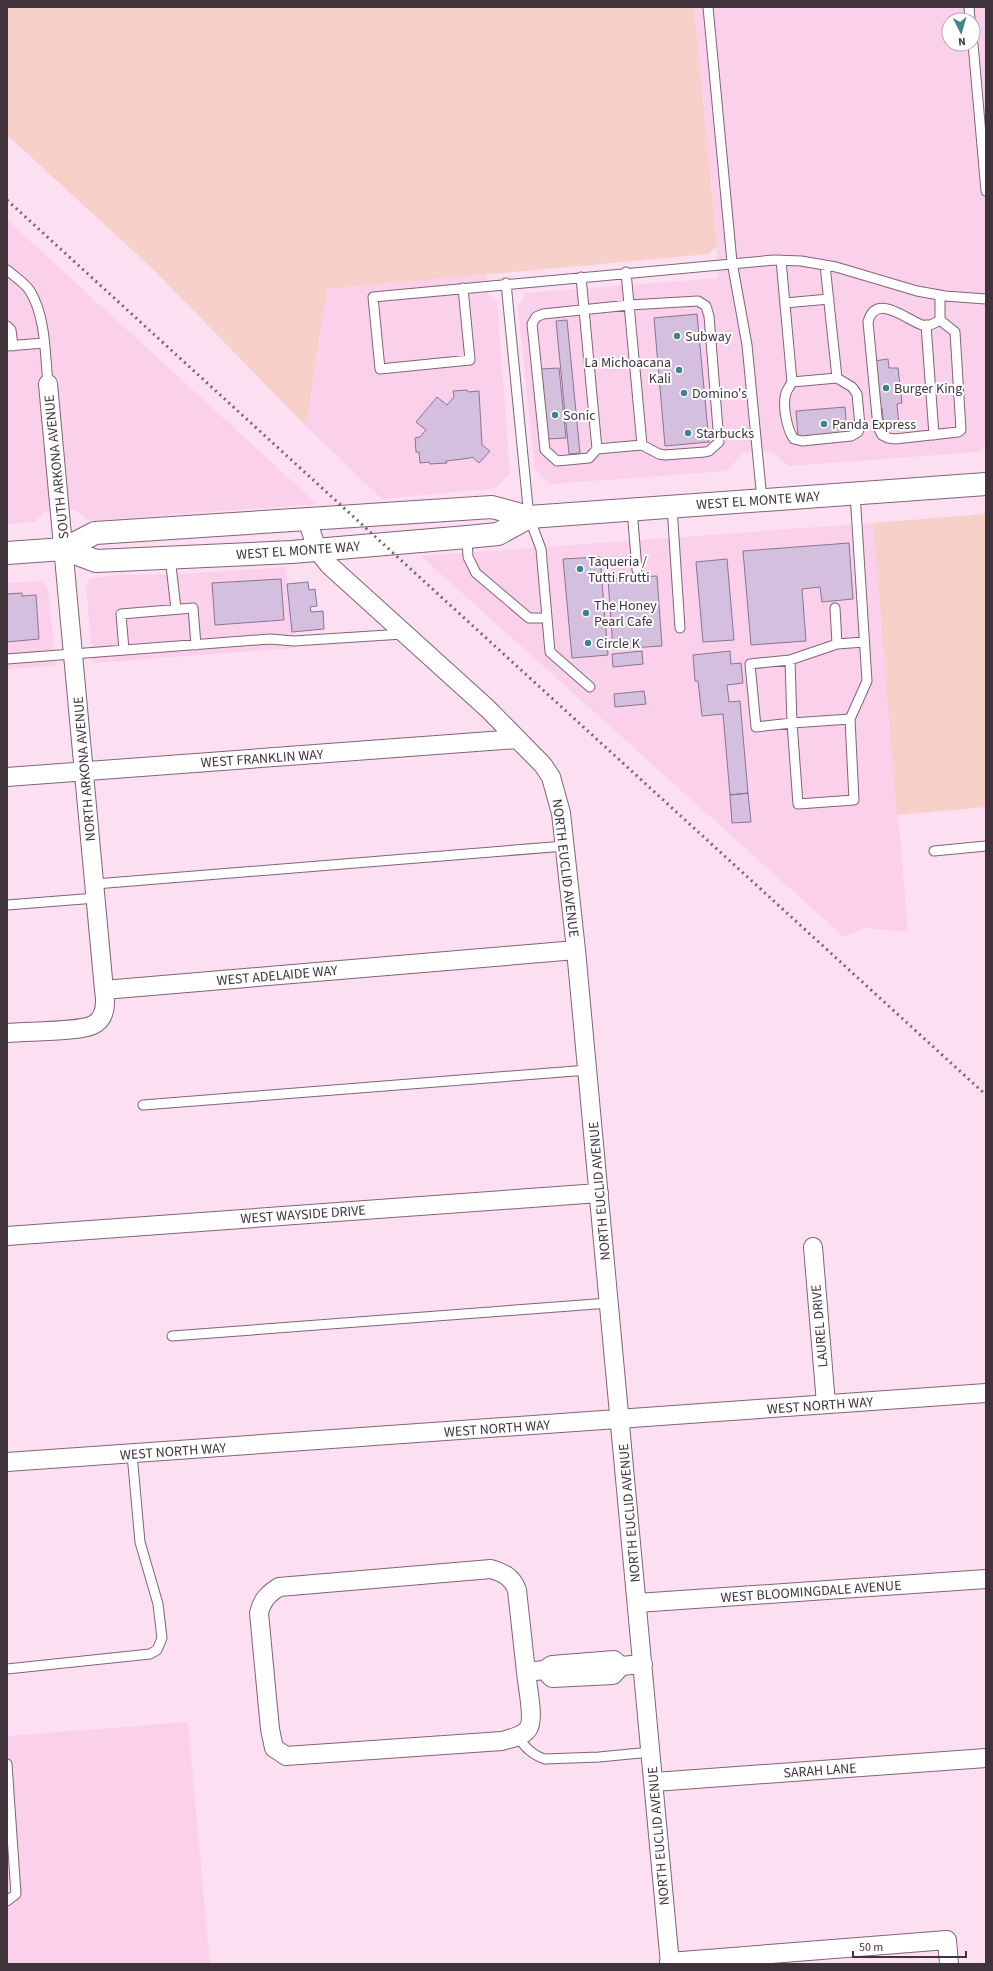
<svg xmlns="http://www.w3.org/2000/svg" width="993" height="1971" viewBox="0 0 993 1971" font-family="'Source Sans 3',sans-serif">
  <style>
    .built { fill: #fbd0eb; fill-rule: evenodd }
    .green { fill: #f7d1c9 }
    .building { fill: #d4bfdf; stroke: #887592 }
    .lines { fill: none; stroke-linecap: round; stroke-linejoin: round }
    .service-casing { stroke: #826377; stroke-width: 11 }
    .minor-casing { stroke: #826377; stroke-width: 20 }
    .primary-casing { stroke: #826377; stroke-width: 24 }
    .service { stroke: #fff; stroke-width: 9 }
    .minor { stroke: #fff; stroke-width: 18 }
    .primary { stroke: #fff; stroke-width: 22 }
    .rail { stroke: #776571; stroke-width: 3; stroke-dasharray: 2 4; stroke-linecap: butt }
    .poi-dot { fill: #3d848d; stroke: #fff; stroke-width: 1.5 }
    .labels { text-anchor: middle; stroke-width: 4; stroke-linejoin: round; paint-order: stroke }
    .poi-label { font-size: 14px; fill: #41333c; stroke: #fff; text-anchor: start }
    .street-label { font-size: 14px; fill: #41333c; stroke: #fff }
  </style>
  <rect width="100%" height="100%" fill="#fcdff1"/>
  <path class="built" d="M694 7H986V444L978 452 789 466 772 452 742 453 728 471 550 484 535 470 518 307 526 293 718 278 717 246ZM949 20H973V44H949Z
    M7 220 317 504 89 521 75 510 44 512 35 522 7 524Z
    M486 274 488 295 497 302 510 473 496 488 382 499 306 426 327 289Z
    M873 523 908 932 864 928 844 937 421 556Z
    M286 567 294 648 93 663 86 586 90 578 119 575 182 574Z
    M37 581 43 582 48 589 56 666 7 669V583Z
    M188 1722 210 1964H7V1736Z"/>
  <path class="green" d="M7 7H694L717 246 709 254 327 289 306 426 154 270 7 135Z
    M986 514V807L897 815 873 523Z"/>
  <path class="building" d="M697 314 709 442 665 446 654 318Z
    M567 320 580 453 569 454 556 321Z
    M888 359 889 368H898L902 403 897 404 899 425 884 427 882 408H879L874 361Z
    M559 368 566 438 547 439 541 369Z
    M467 390 468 392 479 391 482 445 490 451 479 463 472 457 470 458 446 461 447 463 430 464 429 462 420 463 419 452H416L415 438 420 437 426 430 416 422 437 397 447 405 454 397 453 391Z
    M845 407 847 433 798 437 796 411Z
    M849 543 853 599 822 602 820 587 802 589 806 641 751 645 743 551Z
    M600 557 608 655 572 658 563 559Z
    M727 559 734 640 703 642 696 562Z
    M657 576 662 646 613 649 608 579Z
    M281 579 284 620 215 625 212 583Z
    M308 582 309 590 315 589 317 606 310 607 311 612 323 611 324 629 292 632 287 584Z
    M22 593V596L36 595 39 639 7 642V594Z
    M642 651 643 664 613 667 612 654Z
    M730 651 731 664 741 663 743 683 727 685 729 702 740 701 748 793 730 795 723 714 702 716 698 681H695L693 655Z
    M644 691 646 704 615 707 614 694Z
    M748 793 751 822 732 823 730 795Z"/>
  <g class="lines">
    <defs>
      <path id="service" d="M708 7 732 262 747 345 762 500
        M969 7 970 20
        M973 44 986 191
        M781 260 792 382 837 378 825 265
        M7 270C14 276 25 283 30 291 46 317 45 355 48 384
        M581 277 597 449 642 445 626 272
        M506 283 529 517 541 549 550 652 590 687
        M463 288 470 360 380 369 373 297 774 260 801 261 836 267 917 291 945 296 986 299
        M940 295V320L955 332 961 430 958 432 895 439 888 438 882 435 878 427 868 322C876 292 907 320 922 325 928 327 934 324 940 320
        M785 303 829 299
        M926 325 934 435
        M7 326 11 330 13 346
        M7 346 44 343
        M792 382C790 386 787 390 786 393 782 405 787 430 794 439L802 441 851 436 858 432 860 426 857 394 852 387 837 378
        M597 449 589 458 557 461 545 450 532 324 536 317 543 314 629 305 698 301 706 306 709 316 719 442 709 451 705 452 665 455 659 454 642 445
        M672 507 680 628
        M632 509 637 570
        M467 537 468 557 476 573 529 618H547
        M170 557 176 609
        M835 608 837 644 864 642
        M124 650 121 614 193 608 196 645
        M7 659 270 639 294 641 403 634
        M790 660 750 664 756 727 792 723 790 660 837 644
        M850 719 792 723 798 804 854 800 850 719 867 681 855 493
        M934 851 986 846
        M95 884 565 846
        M7 905 96 898
        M143 1105 588 1070
        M172 1336 609 1303
        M7 1669 150 1654 157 1650 162 1638 158 1604 140 1542 132 1454
        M518 1737C525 1747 532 1755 545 1759L599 1757 651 1752
        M7 1764 16 1894 7 1901"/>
      <path id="minor" d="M48 384 104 990
        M307 519 317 550 329 565 488 709 543 765 551 777 561 813 576 950 670 1964
        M7 777 517 739
        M7 1033C26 1031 79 1032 93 1025 107 1018 106 1002 104 990L576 950
        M7 1236 599 1193
        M813 1247 826 1404
        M7 1462 986 1393
        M637 1603 986 1579
        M621 1666 614 1660 552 1665 544 1670 552 1678 613 1675 621 1666 643 1664
        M526 1672 517 1590C512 1577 504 1573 491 1569L279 1587C268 1594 262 1600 259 1613L270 1729 274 1748 286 1756 502 1741C511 1738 522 1737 528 1729 535 1720 527 1685 526 1672L544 1670
        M654 1782 986 1758
        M669 1962 947 1940 949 1964"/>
      <path id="primary" d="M64 549 96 561 292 552 467 537 498 534 529 517
        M7 553 64 549 95 533 492 507 529 517 986 484"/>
    </defs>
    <use href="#service" class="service-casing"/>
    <use href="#minor" class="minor-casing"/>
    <use href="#primary" class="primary-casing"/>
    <use href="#service" class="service"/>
    <use href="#minor" class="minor"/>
    <use href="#primary" class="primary"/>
    <path class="rail" d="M7 200 986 1095"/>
  </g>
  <g class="poi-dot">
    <circle cx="677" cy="336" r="4"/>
    <circle cx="679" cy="370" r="4"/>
    <circle cx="886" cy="388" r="4"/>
    <circle cx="684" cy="393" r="4"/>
    <circle cx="555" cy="415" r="4"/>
    <circle cx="824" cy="424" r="4"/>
    <circle cx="688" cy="433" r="4"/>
    <circle cx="580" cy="569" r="4"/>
    <circle cx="586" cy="613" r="4"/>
    <circle cx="588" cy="643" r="4"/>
  </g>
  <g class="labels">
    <g class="poi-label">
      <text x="685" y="341">Subway</text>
      <text x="671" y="367" text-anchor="end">La Michoacana<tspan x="671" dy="16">Kali</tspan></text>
      <text x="894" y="393">Burger King</text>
      <text x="692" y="398">Domino's</text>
      <text x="563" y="420">Sonic</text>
      <text x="832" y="429">Panda Express</text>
      <text x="696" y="438">Starbucks</text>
      <text x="588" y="566">Taqueria /<tspan x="588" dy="16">Tutti Frutti</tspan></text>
      <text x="594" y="610">The Honey<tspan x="594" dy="16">Pearl Cafe</tspan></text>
      <text x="596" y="648">Circle K</text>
    </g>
    <g class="street-label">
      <text transform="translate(56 467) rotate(-96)" y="5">SOUTH ARKONA AVENUE</text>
      <text transform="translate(758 500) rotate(-4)" y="5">WEST EL MONTE WAY</text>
      <text transform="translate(298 550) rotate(-4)" y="5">WEST EL MONTE WAY</text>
      <text transform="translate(262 758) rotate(-4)" y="5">WEST FRANKLIN WAY</text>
      <text transform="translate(84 769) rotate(-95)" y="5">NORTH ARKONA AVENUE</text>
      <text transform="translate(566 868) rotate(83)" y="5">NORTH EUCLID AVENUE</text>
      <text transform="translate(277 975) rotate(-5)" y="5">WEST ADELAIDE WAY</text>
      <text transform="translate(599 1191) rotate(-95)" y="5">NORTH EUCLID AVENUE</text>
      <text transform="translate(303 1214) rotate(-4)" y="5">WEST WAYSIDE DRIVE</text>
      <text transform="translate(819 1326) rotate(-95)" y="5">LAUREL DRIVE</text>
      <text transform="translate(820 1405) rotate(-4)" y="5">WEST NORTH WAY</text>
      <text transform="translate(497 1428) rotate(-4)" y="5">WEST NORTH WAY</text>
      <text transform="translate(173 1451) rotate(-4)" y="5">WEST NORTH WAY</text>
      <text transform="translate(629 1513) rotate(-95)" y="5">NORTH EUCLID AVENUE</text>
      <text transform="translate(811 1591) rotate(-4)" y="5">WEST BLOOMINGDALE AVENUE</text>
      <text transform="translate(820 1770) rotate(-4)" y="5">SARAH LANE</text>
      <text transform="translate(658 1836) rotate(-95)" y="5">NORTH EUCLID AVENUE</text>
    </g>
  </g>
  <rect width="993" height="1971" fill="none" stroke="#41333c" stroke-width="16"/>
  <g transform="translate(961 32) rotate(175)"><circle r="19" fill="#ffffff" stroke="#b3adb1"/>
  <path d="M0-3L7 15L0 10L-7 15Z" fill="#3d848d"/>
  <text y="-6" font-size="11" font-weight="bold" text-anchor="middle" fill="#41333c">N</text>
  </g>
  <path d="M853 1951v6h113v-6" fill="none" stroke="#41333c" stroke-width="2"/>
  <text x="859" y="1951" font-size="12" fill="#41333c" stroke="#ffffff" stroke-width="3" paint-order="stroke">50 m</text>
</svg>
